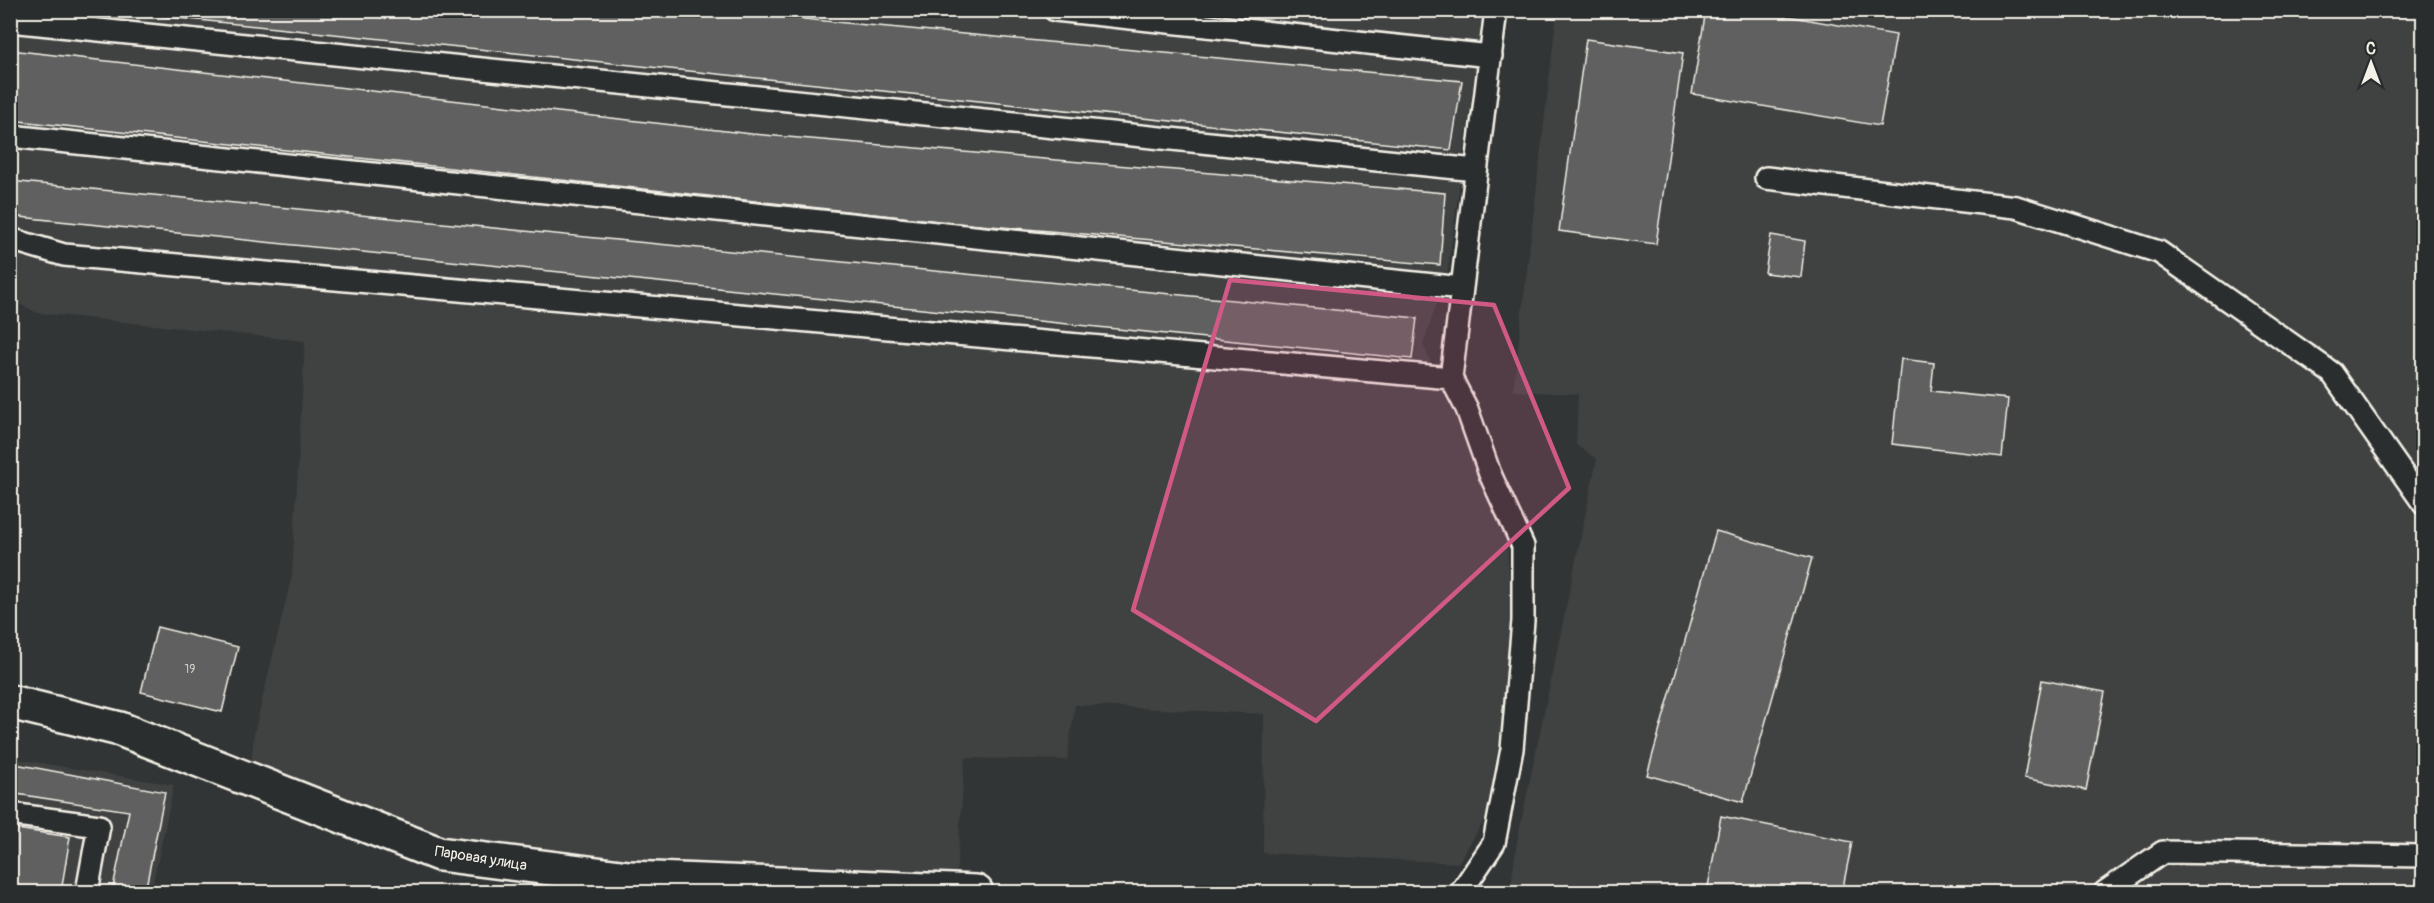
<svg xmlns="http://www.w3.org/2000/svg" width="2434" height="903" viewBox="0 0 2434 903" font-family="Pangolin,sans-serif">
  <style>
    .built { fill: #404242 }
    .building { fill: #5f605f; stroke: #f4f1e8; stroke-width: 1.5 }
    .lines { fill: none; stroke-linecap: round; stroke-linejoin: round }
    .lane-casing { stroke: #f4f1e8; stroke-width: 26 }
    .street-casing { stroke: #f4f1e8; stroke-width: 38 }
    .lane { stroke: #2a2d2e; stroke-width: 21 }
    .street { stroke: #2a2d2e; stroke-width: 33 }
    .marked { fill: #d15985; fill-opacity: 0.2; stroke: #d15985; stroke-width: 4.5; stroke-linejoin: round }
    .labels { text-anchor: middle; stroke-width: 4.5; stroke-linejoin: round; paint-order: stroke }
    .number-label { font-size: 12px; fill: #cfcdc6 }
    .street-label { font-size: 15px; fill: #f4f1e8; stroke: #2a2d2e }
  </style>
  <rect width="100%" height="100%" fill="#323535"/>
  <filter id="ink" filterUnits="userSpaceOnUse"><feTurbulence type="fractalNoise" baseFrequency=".0167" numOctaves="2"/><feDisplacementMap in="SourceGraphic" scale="12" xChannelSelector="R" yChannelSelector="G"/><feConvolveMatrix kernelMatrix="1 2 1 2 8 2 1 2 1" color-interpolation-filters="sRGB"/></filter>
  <g filter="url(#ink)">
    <path class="built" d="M10 11H1483L1448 270 1423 344 1506 533 1515 651 1485 819 1458 863 1263 853 1264 714 1075 705 1067 760 965 758 956 878 592 857 447 842 251 764 254 734 292 575 305 341 38 313 11 300Z
      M1557 11H2423V892H1510L1517 842 1597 459 1576 445 1578 394 1513 391Z
      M10 758 174 785 151 892H11Z"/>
    <path class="building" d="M102 10H708L1462 81 1451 150Z
      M1706 10H1753L1896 35 1880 126 1692 94Z
      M1586 39 1683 53 1656 244 1559 231Z
      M10 50 752 134 1445 193 1440 265 956 223 10 120Z
      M10 181 1417 318 1412 359 10 216Z
      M1771 235 1805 241 1801 277 1765 273Z
      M1901 359 1934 363 1931 391 2008 399 2002 457 1892 444Z
      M1716 531 1812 558 1743 802 1647 775Z
      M157 627 238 647 222 712 141 692Z
      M2042 680 2105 692 2086 790 2024 778Z
      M10 763 165 792 145 892H112L129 811 10 793Z
      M1721 816 1852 842 1842 892H1707Z
      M10 828 70 837 61 892H10Z"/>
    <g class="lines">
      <defs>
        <path id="lane" d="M1055 10 1491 56
          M10 21 1476 170
          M10 136 1462 288
          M1766 178 2016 207 2159 252 2332 373 2424 504
          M10 239 64 255 1451 378
          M10 814 99 826 87 892
          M1461 892 1494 843 1512 749 1523 621V546L1490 474 1467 409 1451 378 1496 10
          M2105 892 2163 852 2424 856"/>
        <path id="street" d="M10 702 120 729 439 854 629 878 976 892"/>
      </defs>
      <use href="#lane" class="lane-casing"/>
      <use href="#street" class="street-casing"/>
      <use href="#lane" class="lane"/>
      <use href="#street" class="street"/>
    </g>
  </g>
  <path class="marked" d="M1230 280 1494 305 1569 488 1316 721 1133 610Z"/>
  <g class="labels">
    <g class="number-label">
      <text x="190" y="673">19</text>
    </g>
    <g class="street-label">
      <text transform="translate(481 858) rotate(9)" y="5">Паровая улица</text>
    </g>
  </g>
  <rect width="2434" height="903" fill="none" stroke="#2a2d2e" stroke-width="36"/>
  <rect x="18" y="18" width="2398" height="867" fill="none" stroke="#f4f1e8" stroke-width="2" filter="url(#ink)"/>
  <g transform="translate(2371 63)" stroke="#2a2d2e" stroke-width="4.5" paint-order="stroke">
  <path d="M0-4.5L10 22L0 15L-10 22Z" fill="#f4f1e8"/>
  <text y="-9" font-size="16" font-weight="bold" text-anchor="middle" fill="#f4f1e8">С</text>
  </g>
</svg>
